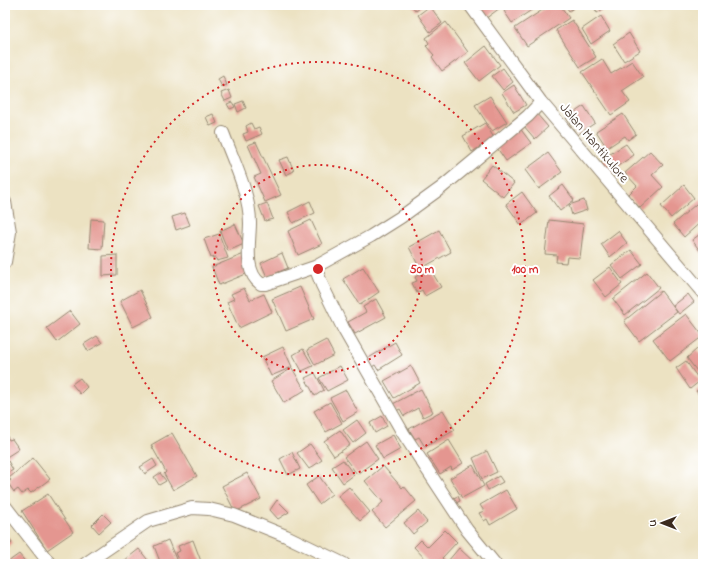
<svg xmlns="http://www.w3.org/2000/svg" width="708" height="569" viewBox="0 0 708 569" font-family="'Indie Flower',sans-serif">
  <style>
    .building { fill: #e49690 }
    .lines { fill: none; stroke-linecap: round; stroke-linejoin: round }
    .minor-casing { stroke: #948670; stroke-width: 14 }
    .minor { stroke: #fff; stroke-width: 12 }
    .ring { fill: none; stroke: #d62828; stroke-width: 2; stroke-dasharray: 2 4 }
    .labels { text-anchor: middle; stroke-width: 4; stroke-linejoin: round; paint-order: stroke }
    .street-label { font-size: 14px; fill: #3b2a1e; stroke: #fff }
    .centre { fill: #d62828; stroke: #fff; stroke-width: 2 }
    .ring-label { font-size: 12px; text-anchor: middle; font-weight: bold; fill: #d62828; stroke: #fff; stroke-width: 4; stroke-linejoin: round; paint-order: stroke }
  </style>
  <rect width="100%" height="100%" fill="#fff"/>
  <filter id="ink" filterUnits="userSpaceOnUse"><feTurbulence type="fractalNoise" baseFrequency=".025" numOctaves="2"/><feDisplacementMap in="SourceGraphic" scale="8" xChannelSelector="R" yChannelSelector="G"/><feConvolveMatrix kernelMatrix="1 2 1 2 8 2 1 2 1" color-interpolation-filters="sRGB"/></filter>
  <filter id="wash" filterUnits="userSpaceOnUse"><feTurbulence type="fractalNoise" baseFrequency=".012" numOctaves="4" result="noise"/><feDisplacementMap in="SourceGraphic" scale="16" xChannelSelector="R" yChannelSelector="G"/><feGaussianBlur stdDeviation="0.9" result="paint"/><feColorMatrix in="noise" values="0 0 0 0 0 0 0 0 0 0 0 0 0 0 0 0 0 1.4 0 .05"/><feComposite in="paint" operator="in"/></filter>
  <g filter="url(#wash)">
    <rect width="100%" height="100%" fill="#ece2c2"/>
    <g id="blocks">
      <path class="building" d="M411 5H424L416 11Z
        M476 5H504L485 19Z
        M513 5H530L533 9 512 23 504 11Z
        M550 5H560L569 18 527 46 515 28Z
        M565 5H578L569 11Z
        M593 5H609L597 13Z
        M430 6 442 23 430 32 418 15Z
        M601 16 610 31 591 44 582 29Z
        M572 20 596 57 580 67 556 30Z
        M446 22 468 52 442 71 432 57 434 55 426 46 429 43 426 38Z
        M629 33 640 51 624 61 613 44Z
        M486 46 500 65 479 81 465 63Z
        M602 59 611 74 632 61 643 77 622 91 630 102 611 115 582 72Z
        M503 68 513 82 503 90 492 76Z
        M223 76 227 85 222 87 218 79Z
        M514 85 526 105 514 112 502 93Z
        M229 90 232 98 225 101 221 93Z
        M490 96 507 122 492 131 475 105Z
        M243 101 246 108 238 112 235 104Z
        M232 102 235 107 230 109 227 104Z
        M584 106 595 123 577 135 566 118Z
        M536 113 548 127 535 139 523 125Z
        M213 114 217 123 210 126 206 117Z
        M623 114 636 134 628 140 625 136 607 148 596 131Z
        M251 123 254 129 259 127 262 134 246 141 243 134 248 132 246 126Z
        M485 123 494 138 472 152 463 136Z
        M519 127 531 143 506 161 495 145Z
        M256 142 281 195 265 202 254 177 261 174 248 145Z
        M626 144 634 155 615 168 607 156Z
        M650 151 663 165 652 175 663 187 640 208 628 195 637 186 625 173Z
        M548 153 562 172 539 189 525 170Z
        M288 157 294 171 286 175 279 160Z
        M605 159 614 173 607 178 598 164Z
        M492 165 514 183 503 197 481 179Z
        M563 185 574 200 560 211 549 196Z
        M684 185 694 198 671 218 661 206Z
        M522 192 537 213 521 225 506 204Z
        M703 198V220L684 237 673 224Z
        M584 200 587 210 572 215 569 205Z
        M310 201 315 213 293 223 288 212Z
        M267 203 273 219 265 221 259 206Z
        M185 213 190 225 176 230 172 217Z
        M91 219 104 220 102 249 89 248Z
        M311 220 322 244 298 255 288 231Z
        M549 220 584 224 580 258 567 257 566 263 556 262 557 255 545 254Z
        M235 224 244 244 228 251 220 231Z
        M439 230 451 252 420 269 409 247Z
        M618 231 627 243 610 257 601 244Z
        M703 232V255L692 240Z
        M219 234 228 258 217 261 215 257 211 258 204 239Z
        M631 250 642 264 622 279 611 265Z
        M282 253 288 268 267 277 261 263Z
        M244 254 251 272 219 285 212 267Z
        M117 255V275L103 276V256Z
        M363 267 379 292 360 305 343 279Z
        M610 267 622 284 606 297 593 280Z
        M430 269 441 287 425 296 422 290 417 293 412 283 417 281 415 277Z
        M647 272 659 288 625 315 613 299Z
        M300 287 314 319 286 331 272 299Z
        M244 288 250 300 264 294 272 312 239 328 227 302 234 299 231 294Z
        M140 290 153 317 133 327 120 301Z
        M661 291 677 312 639 341 624 321Z
        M688 294 694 302 679 314 673 306Z
        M376 299 386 317 355 334 348 322 366 312 363 307Z
        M70 311 80 324 57 342 47 328Z
        M686 314 703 336 670 361 653 339Z
        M97 336 102 343 88 351 84 344Z
        M326 340 334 355 315 365 307 350Z
        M395 342 402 355 378 370 375 365 372 367 367 359Z
        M283 347 292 367 271 376 262 357Z
        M303 349 313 366 302 371 293 355Z
        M697 349 703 356V379L687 358Z
        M686 361 700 381 690 389 676 368Z
        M340 366 348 380 327 391 319 378Z
        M411 366 420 383 394 398 384 381Z
        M292 368 305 390 284 403 271 381Z
        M315 373 324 390 315 396 305 378Z
        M80 378 87 387 80 394 72 384Z
        M703 386V400L696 391Z
        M421 389 433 412 423 417 418 408 404 416 400 409 394 412 391 405Z
        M346 390 358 412 343 421 330 398Z
        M330 402 342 423 326 432 314 411Z
        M443 410 455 430 425 447 419 437 415 439 409 429Z
        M382 416 387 426 375 433 370 423Z
        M357 420 366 433 353 443 343 430Z
        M340 430 350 445 334 456 324 441Z
        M5 433 9 440 12 439 19 449 5 458Z
        M172 433 197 476 173 490 164 474 166 472 151 445Z
        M393 435 401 449 383 459 375 445Z
        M449 440 463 463 452 470 451 467 440 474 427 454Z
        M366 441 378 459 357 474 344 457Z
        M310 444 322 460 309 469 297 453Z
        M487 451 497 472 482 479 473 458Z
        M292 452 300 469 288 475 280 459Z
        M33 458 50 479 31 493 28 490 22 494 18 489 14 492 8 483 11 480 9 478Z
        M153 459 157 466 145 474 140 467Z
        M343 460 354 475 343 483 332 467Z
        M8 461 13 470 5 475V463Z
        M473 465 484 486 462 498 450 478Z
        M383 466 402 488 404 486 416 501 385 527 372 512 383 502 365 481Z
        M160 473 166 481 159 485 154 477Z
        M247 473 261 499 235 512 222 486Z
        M319 476 332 494 319 504 306 485Z
        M499 476 503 482 488 490 485 484Z
        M349 487 370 512 360 521 338 496Z
        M506 490 517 509 490 525 487 519 484 521 479 513 484 511 480 505Z
        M48 494 73 532 47 550 22 511Z
        M458 496 460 501 452 505 449 500Z
        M277 500 289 512 278 519 270 510Z
        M418 511 427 522 413 534 404 523Z
        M103 514 111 522 99 533 92 525Z
        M445 530 457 542 442 558 445 561 442 564H430L414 547 421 540 428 547Z
        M7 536 12 543 5 549V538Z
        M168 540 178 564H161L154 546Z
        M193 540 202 564H180L175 553 180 551 178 546Z
        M459 548 476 564H451L448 561Z
        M139 549 151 564H120Z
        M19 554 27 564H5Z"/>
    </g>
  </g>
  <g filter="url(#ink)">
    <use href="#blocks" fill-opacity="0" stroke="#948670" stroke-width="1"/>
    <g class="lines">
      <defs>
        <path id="minor" d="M470 5 541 102 703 293
          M223 133C233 160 250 194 250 223 250 241 243 272 261 284H265L315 267
          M5 202 10 232 5 262
          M5 506 50 564
          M85 564 148 521 192 508 209 509 234 515 286 536 344 564
          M495 564 467 530 403 433 343 328 322 285 315 267 371 236 401 217 441 188 528 116 541 102"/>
      </defs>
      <use href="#minor" class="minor-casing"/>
      <use href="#minor" class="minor"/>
    </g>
  </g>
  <g class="ring">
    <circle cx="318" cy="269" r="104"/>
    <circle cx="318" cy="269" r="207"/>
  </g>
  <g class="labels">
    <g class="street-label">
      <text transform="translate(595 142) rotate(50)" y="5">Jalan Mantikulore</text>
    </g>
  </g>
  <circle cx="318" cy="269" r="6" class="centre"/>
  <g class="ring-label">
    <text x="422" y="273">50 m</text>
    <text x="525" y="273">100 m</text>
  </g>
  <rect width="708" height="569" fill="none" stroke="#fff" stroke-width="20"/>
  <g transform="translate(662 523) rotate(270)" stroke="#ffffff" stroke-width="3" paint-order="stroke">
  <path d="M0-3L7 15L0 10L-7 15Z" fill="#3b2a1e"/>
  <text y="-6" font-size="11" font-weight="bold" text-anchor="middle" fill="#3b2a1e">U</text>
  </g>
</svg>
